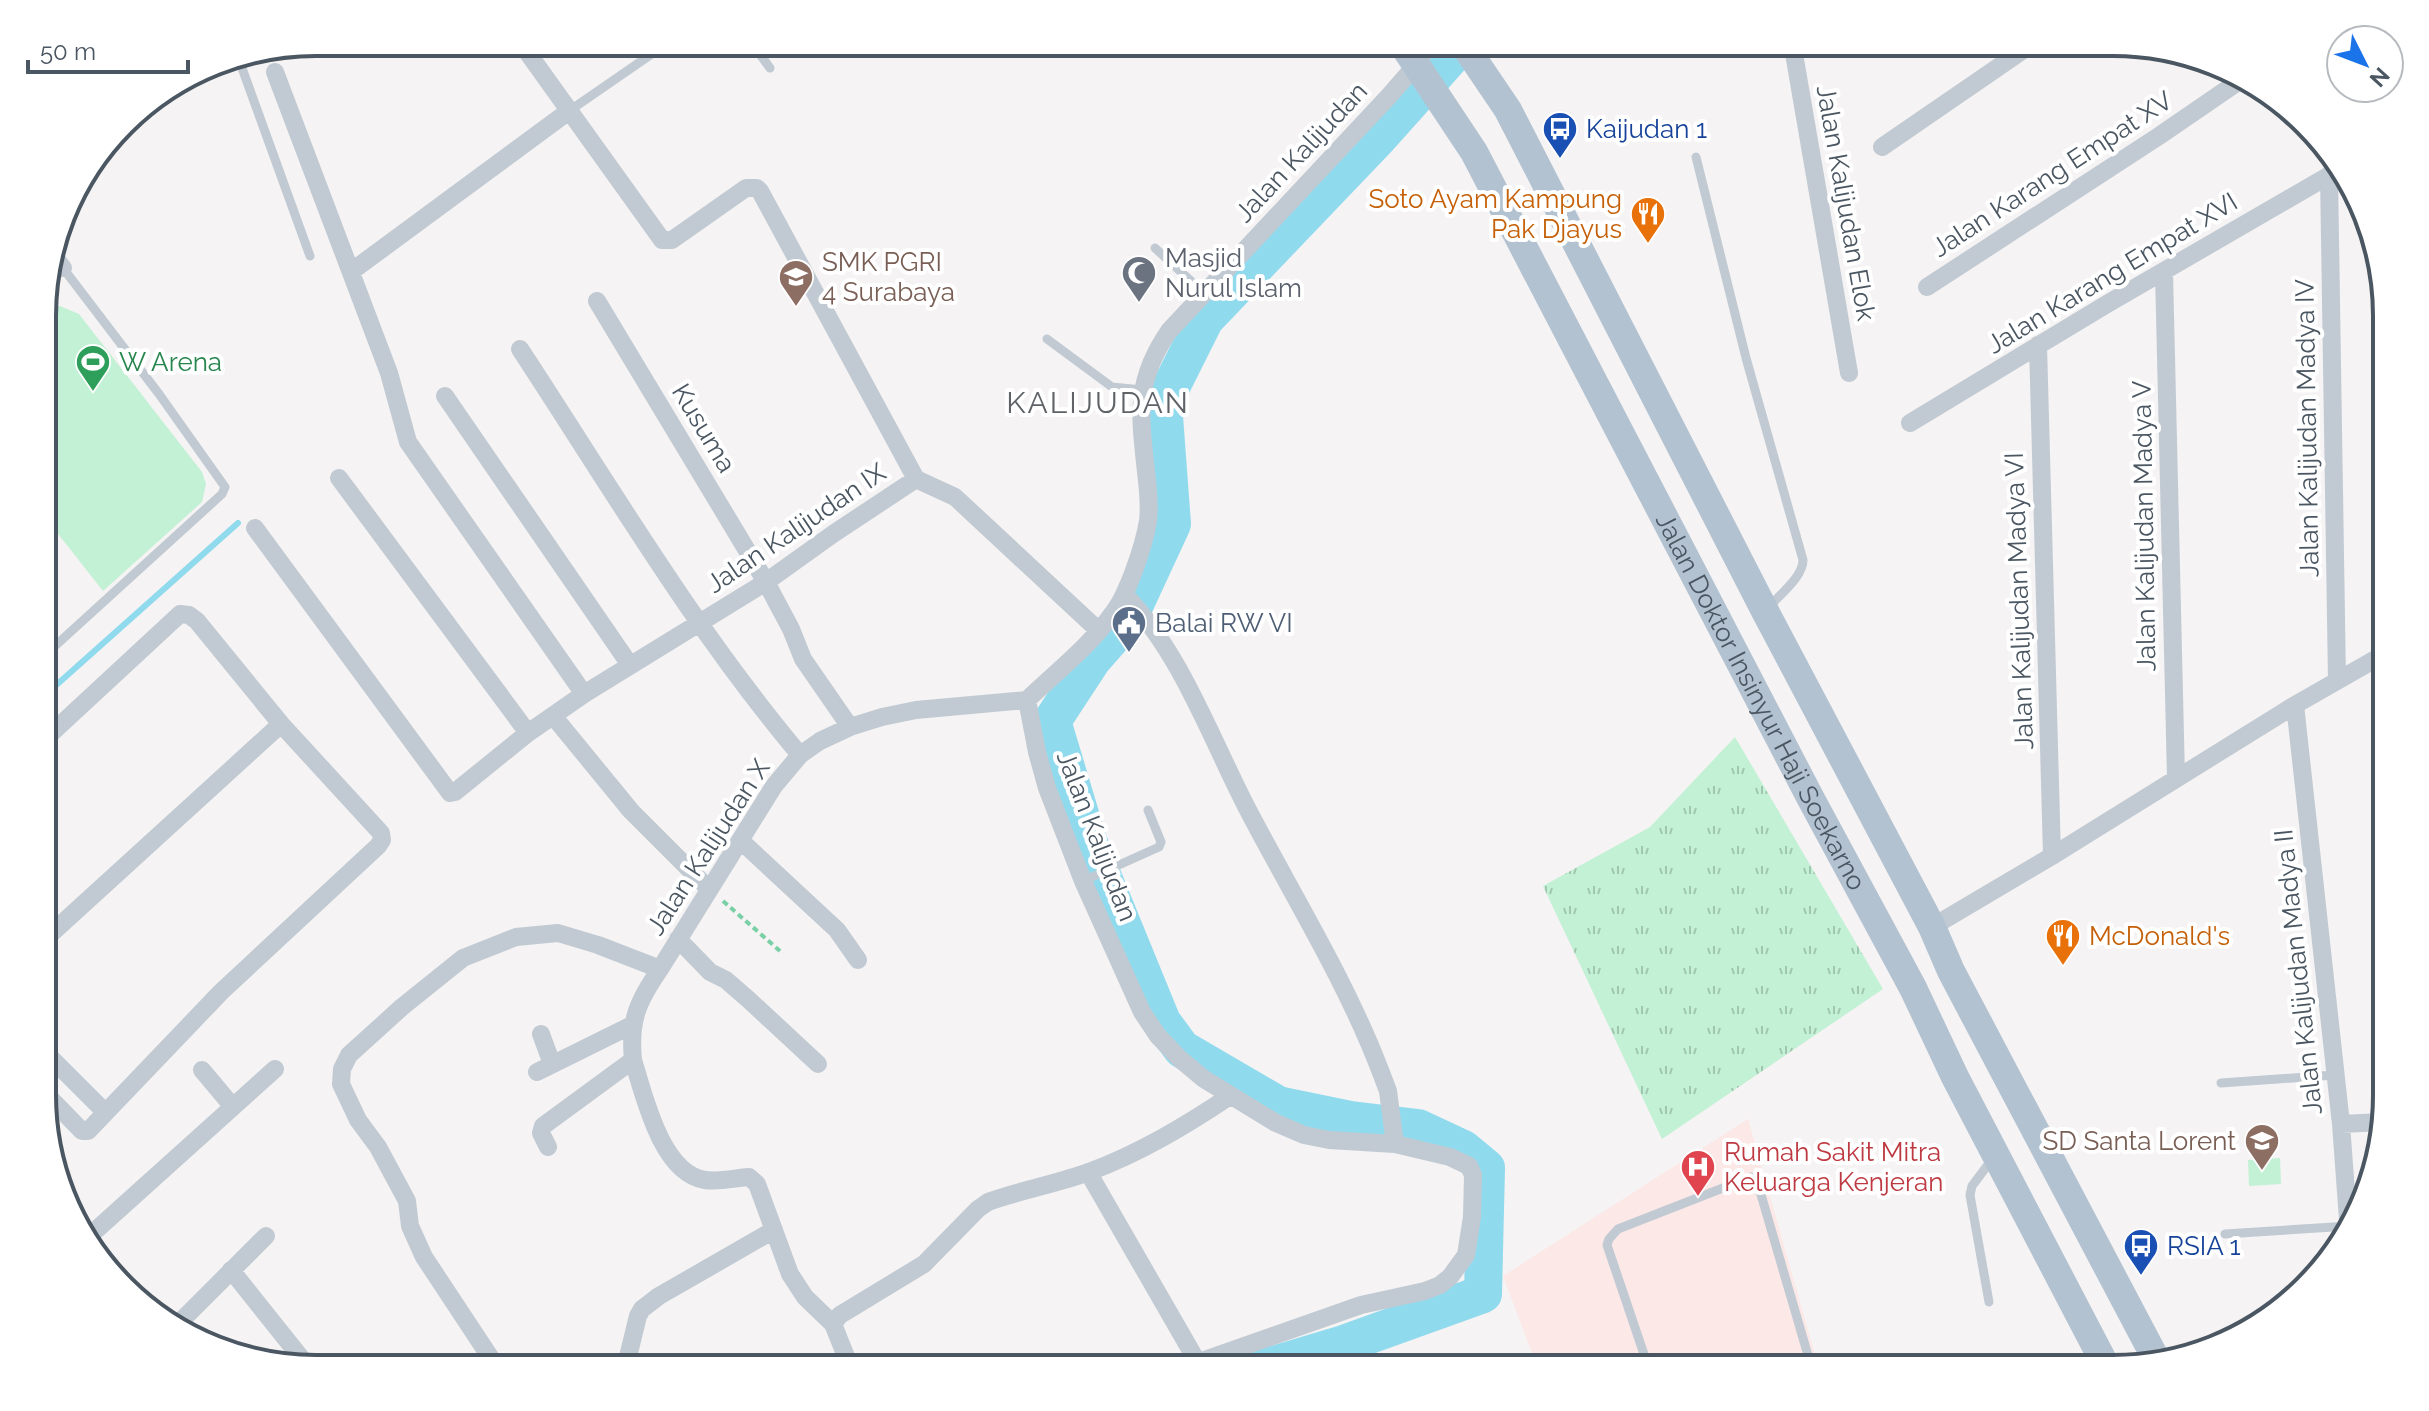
<svg xmlns="http://www.w3.org/2000/svg" width="2429" height="1411" viewBox="0 0 2429 1411" font-family="Raleway,sans-serif">
  <style>
    .medical { fill: #fce8e6 }
    .green { fill: #c3f1d5 }
    .park { fill: url(#park-tufts) }
    .lines { fill: none; stroke-linecap: round; stroke-linejoin: round }
    .stream { stroke: #90daee; stroke-width: 6 }
    .river { stroke: #90daee; stroke-width: 38 }
    .path { stroke: #7ad0a6; stroke-width: 4; stroke-dasharray: 6 4; stroke-linecap: butt }
    .service { stroke: #c1cad2; stroke-width: 9 }
    .minor { stroke: #c1cad2; stroke-width: 18 }
    .primary { stroke: #b3c2d1; stroke-width: 28 }
    .labels { text-anchor: middle; stroke-width: 8; stroke-linejoin: round; paint-order: stroke }
    .transit-label { font-size: 26px; fill: #164399; stroke: #fff; text-anchor: start }
    .street-label { font-size: 26px; fill: #4a5661; stroke: #fff }
    .food-label { font-size: 26px; fill: #c56008; stroke: #fff; text-anchor: end }
    .worship-label { font-size: 26px; fill: #5b616d; stroke: #fff; text-anchor: start }
    .education-label { font-size: 26px; fill: #785e54; stroke: #fff; text-anchor: start }
    .leisure-label { font-size: 26px; fill: #27864d; stroke: #fff; text-anchor: start }
    .service-label { font-size: 26px; fill: #4e5e75; stroke: #fff; text-anchor: start }
    .health-label { font-size: 26px; fill: #be3a42; stroke: #fff; text-anchor: start }
    .quarter-label { font-size: 30px; letter-spacing: 2px; fill: #5f6368; stroke: #fff }
    .rim { fill: none; stroke: #4a5661; stroke-width: 4 }
  </style>
  <defs>
    <pattern id="park-tufts" width="24" height="20" patternUnits="userSpaceOnUse" patternTransform="scale(2)"><rect width="24" height="20" fill="#c3f1d5"/><path d="M3 7l-1-3M5 7V3M7 7l1-3M15 17l-1-3M17 17v-4M19 17l1-3" fill="none" stroke="#a0c6b0"/></pattern>
  </defs>
  <rect width="100%" height="100%" fill="#f5f3f3"/>
  <path class="medical" d="M1748 1119 1819 1369H1538L1503 1276Z"/>
  <path class="green" d="M60 306 79 314 202 472 206 484 202 502 103 591 44 516V309Z
    M2280 1158 2281 1184 2249 1186 2248 1160Z"/>
  <path class="park" d="M1735 737 1883 989 1662 1139 1543 886 1650 827Z"/>
  <g class="lines">
    <path class="stream" d="M44 696 238 523"/>
    <path class="river" d="M1260 1369 1344 1344 1483 1294 1486 1168 1463 1149 1418 1128 1351 1120 1278 1105 1182 1049 1162 1022 1088 841 1052 721 1092 660 1128 619 1172 524 1163 403 1205 319 1378 138 1464 42"/>
    <path class="path" d="M723 901 780 951"/>
    <path class="service" d="M751 42 770 68
      M1673 42 1675 51
      M238 57 310 256
      M569 111 669 42
      M1696 157 1746 358 1803 560C1803 577 1780 594 1769 607
      M1155 248 1204 293
      M44 285 63 268 159 394 225 487 222 494 44 656
      M1047 339 1112 387 1142 390
      M1083 881 1159 847 1161 842 1148 810
      M2221 1083 2335 1075
      M2225 1234 2349 1226
      M1989 1302 1970 1195 1972 1186 1993 1158
      M1649 1369 1607 1245 1609 1239 1618 1229 1751 1177 1757 1181 1812 1369"/>
    <path class="minor" d="M520 42 662 240H672L746 188H757L760 191 916 479
      M1792 42 1849 373
      M275 72 389 373 408 442 584 694
      M1882 147 2035 42
      M2329 175 2337 681
      M52 254 63 268
      M352 271 569 111
      M2164 272 2176 778
      M1927 287 2159 136 2245 77
      M597 301 766 582 791 629 803 659 850 727
      M2038 345 2052 856
      M520 349C610 486 694 629 800 755
      M445 396 630 665
      M1910 423 2107 304 2340 169
      M339 478 528 733
      M255 528 450 793 455 792 528 733 584 694 766 582 833 534 916 479 955 497 1098 630
      M1124 594C1182 654 1210 737 1248 810 1293 896 1345 979 1380 1070L1388 1091 1395 1144
      M1027 700 1037 752 1047 788 1083 881 1142 1012 1158 1036 1180 1059 1204 1079 1276 1123 1304 1135 1329 1140 1395 1144 1450 1157 1469 1166 1473 1175 1472 1217 1466 1255 1450 1277 1440 1285 1425 1291 1361 1305 1179 1369
      M1027 700C1055 673 1090 646 1113 613 1128 594 1144 545 1148 521 1150 505 1148 488 1146 472 1140 415 1134 382 1169 331L1389 96 1416 65 1431 42
      M2295 705 2341 1124 2349 1233
      M554 717 631 811 709 889
      M44 740 180 614 189 615 197 621 281 724 381 833 382 840 378 846 221 992 88 1131H82L44 1092
      M740 840 837 930 858 960
      M1932 927 2052 856 2295 705 2386 653
      M678 939 710 972 726 980 749 1000 818 1064
      M44 940 281 724
      M541 1034 552 1064
      M44 1051 105 1112
      M633 1060C644 1095 661 1173 705 1180 719 1182 735 1178 749 1177L757 1184 790 1274 805 1297 833 1324
      M202 1070 233 1107
      M537 1072 632 1025
      M2341 1124 2383 1122
      M548 1147 541 1133 543 1126 633 1060C629 1020 638 1001 660 969
      M1088 1172 1198 1363
      M85 1240 275 1069
      M231 1270 302 1359 303 1366
      M833 1324 840 1315 924 1264 978 1209 988 1202C1021 1190 1056 1184 1089 1172 1140 1153 1185 1126 1230 1096
      M833 1324 851 1369
      M174 1328 266 1236
      M1344 1365 1345 1369
      M498 1369 424 1257 410 1226 407 1201 378 1147 358 1120 341 1084 342 1069 349 1055 402 1007 463 958 516 937 558 933 598 945 660 969 774 786 800 755 820 741 850 727 882 717 916 710 1027 700
      M625 1369 638 1316 642 1309 659 1296 774 1230"/>
    <g class="primary">
      <path id="s1" d="M1401 42 1474 152 1811 799 1913 988 1955 1077 2107 1368"/>
      <path d="M1462 42 1508 110 1765 611 1932 927 1951 971 2157 1361"/>
    </g>
  </g>
  <defs>
    <symbol id="bus-pin" viewBox="-11 -11 22 30"><path d="M0 17L-7.5 6A9.5 9.5 0 1 1 7.5 6Z" fill="#1a4fb4" stroke="#fff"/><path d="M-5-6H5V4H4V6H2V4H-2V6H-4V4H-5ZM-3.5-4V0h7V-4ZM-3.5 1.2v1.5H-2V1.2ZM2 1.2v1.5H3.5V1.2Z" fill="#fff"/></symbol>
    <symbol id="restaurant-pin" viewBox="-11 -11 22 30"><path d="M0 17L-7.5 6A9.5 9.5 0 1 1 7.5 6Z" fill="#e8710a" stroke="#fff"/><path d="M-5-6h1v4h1v-4h1v4h1v-4h1v5L-1.5 .5V6h-2V.5L-5-1ZM5-6V6H3V1.5H1.5Q1.5-4 5-6Z" fill="#fff"/></symbol>
    <symbol id="mosque-pin" viewBox="-11 -11 22 30"><path d="M0 17L-7.5 6A9.5 9.5 0 1 1 7.5 6Z" fill="#6b7280" stroke="#fff"/><path d="M3.5-4.9A6 6 0 1 0 3.5 4.9A5 5 0 1 1 3.5-4.9Z" fill="#fff"/></symbol>
    <symbol id="school-pin" viewBox="-11 -11 22 30"><path d="M0 17L-7.5 6A9.5 9.5 0 1 1 7.5 6Z" fill="#8d6e63" stroke="#fff"/><path d="M0-5L7-2L0 1L-7-2ZM-4 1L0 2.5L4 1V4Q0 6-4 4Z" fill="#fff"/></symbol>
    <symbol id="stadium-pin" viewBox="-11 -11 22 30"><path d="M0 17L-7.5 6A9.5 9.5 0 1 1 7.5 6Z" fill="#2e9e5b" stroke="#fff"/><path d="M0-5a6.5 5 0 1 0 0 10a6.5 5 0 1 0 0-10ZM-3.5-1.8h7v3.6h-7Z" fill="#fff"/></symbol>
    <symbol id="civic-pin" viewBox="-11 -11 22 30"><path d="M0 17L-7.5 6A9.5 9.5 0 1 1 7.5 6Z" fill="#5c6f8a" stroke="#fff"/><path d="M-.6-6.5H3V-4.5H.6V-3L4-1V1h2V6H-6V1h2V-1L-.6-3ZM-1.2 2.5V6h2.4V2.5Z" fill="#fff"/></symbol>
    <symbol id="hospital-pin" viewBox="-11 -11 22 30"><path d="M0 17L-7.5 6A9.5 9.5 0 1 1 7.5 6Z" fill="#e0444e" stroke="#fff"/><path d="M-5-5h3v3.5h4V-5h3V5h-3V1.5h-4V5h-3Z" fill="#fff"/></symbol>
  </defs>
  <g fill-rule="evenodd">
    <use href="#bus-pin" x="1540" y="109" width="40" height="54"/>
    <use href="#restaurant-pin" x="1628" y="194" width="40" height="54"/>
    <use href="#mosque-pin" x="1119" y="253" width="40" height="54"/>
    <use href="#school-pin" x="776" y="257" width="40" height="54"/>
    <use href="#stadium-pin" x="73" y="342" width="40" height="54"/>
    <use href="#civic-pin" x="1109" y="603" width="40" height="54"/>
    <use href="#restaurant-pin" x="2043" y="916" width="40" height="54"/>
    <use href="#school-pin" x="2242" y="1121" width="40" height="54"/>
    <use href="#hospital-pin" x="1678" y="1147" width="40" height="54"/>
    <use href="#bus-pin" x="2121" y="1226" width="40" height="54"/>
  </g>
  <g class="labels">
    <g class="transit-label">
      <text x="1586" y="138">Kaijudan 1</text>
      <text x="2167" y="1255">RSIA 1</text>
    </g>
    <g class="street-label">
      <text transform="translate(1301 152) rotate(-47)" y="9">Jalan Kalijudan</text>
      <text transform="translate(2052 174) rotate(-33)" y="9">Jalan Karang Empat XV</text>
      <text transform="translate(1846 203) rotate(80)" y="9">Jalan Kalijudan Elok</text>
      <text transform="translate(2112 273) rotate(-31)" y="9">Jalan Karang Empat XVI</text>
      <text transform="translate(704 428) rotate(59)" y="9">Kusuma</text>
      <text transform="translate(2307 428) rotate(-91)" y="9">Jalan Kalijudan Madya IV</text>
      <text transform="translate(2144 526) rotate(-91)" y="9">Jalan Kalijudan Madya V</text>
      <text transform="translate(796 528) rotate(-34)" y="9">Jalan Kalijudan IX</text>
      <text transform="translate(2019 601) rotate(-92)" y="9">Jalan Kalijudan Madya VI</text>
      <text dy="9" stroke="none"><textPath href="#s1" startOffset="752">Jalan Doktor Insinyur Haji Soekarno</textPath></text>
      <text transform="translate(1097 836) rotate(69)" y="9">Jalan Kalijudan</text>
      <text transform="translate(708 847) rotate(-57)" y="9">Jalan Kalijudan X</text>
      <text transform="translate(2298 972) rotate(-96)" y="9">Jalan Kalijudan Madya II</text>
    </g>
    <g class="food-label">
      <text x="1622" y="208">Soto Ayam Kampung<tspan x="1622" dy="30">Pak Djayus</tspan></text>
      <text x="2089" y="945" text-anchor="start">McDonald's</text>
    </g>
    <g class="worship-label">
      <text x="1165" y="267">Masjid<tspan x="1165" dy="30">Nurul Islam</tspan></text>
    </g>
    <g class="education-label">
      <text x="822" y="271">SMK PGRI<tspan x="822" dy="30">4 Surabaya</tspan></text>
      <text x="2236" y="1150" text-anchor="end">SD Santa Lorent</text>
    </g>
    <g class="leisure-label">
      <text x="119" y="371">W Arena</text>
    </g>
    <g class="service-label">
      <text x="1155" y="632">Balai RW VI</text>
    </g>
    <g class="health-label">
      <text x="1724" y="1161">Rumah Sakit Mitra<tspan x="1724" dy="30">Keluarga Kenjeran</tspan></text>
    </g>
    <g class="quarter-label">
      <text x="1098" y="413">KALIJUDAN</text>
    </g>
  </g>
  <path d="M0 0H2429V1411H0ZM316 56H2113A260 260 0 0 1 2373 316V1095A260 260 0 0 1 2113 1355H316A260 260 0 0 1 56 1095V316A260 260 0 0 1 316 56Z" fill="#fff" fill-rule="evenodd"/>
  <path class="rim" d="M316 56H2113A260 260 0 0 1 2373 316V1095A260 260 0 0 1 2113 1355H316A260 260 0 0 1 56 1095V316A260 260 0 0 1 316 56Z"/>
  <g transform="translate(2365 64) rotate(132)"><circle r="38" fill="#ffffff" stroke="#b7bbc0" stroke-width="2"/>
  <path d="M0-6L14 30L0 20L-14 30Z" fill="#1a73e8"/>
  <text y="-12" font-size="22" font-weight="bold" text-anchor="middle" fill="#4a5661">N</text>
  </g>
  <path d="M28 60v12h160v-12" fill="none" stroke="#4a5661" stroke-width="4"/>
  <text x="40" y="60" font-size="24" fill="#4a5661" stroke="#ffffff" stroke-width="6" paint-order="stroke">50 m</text>
</svg>
